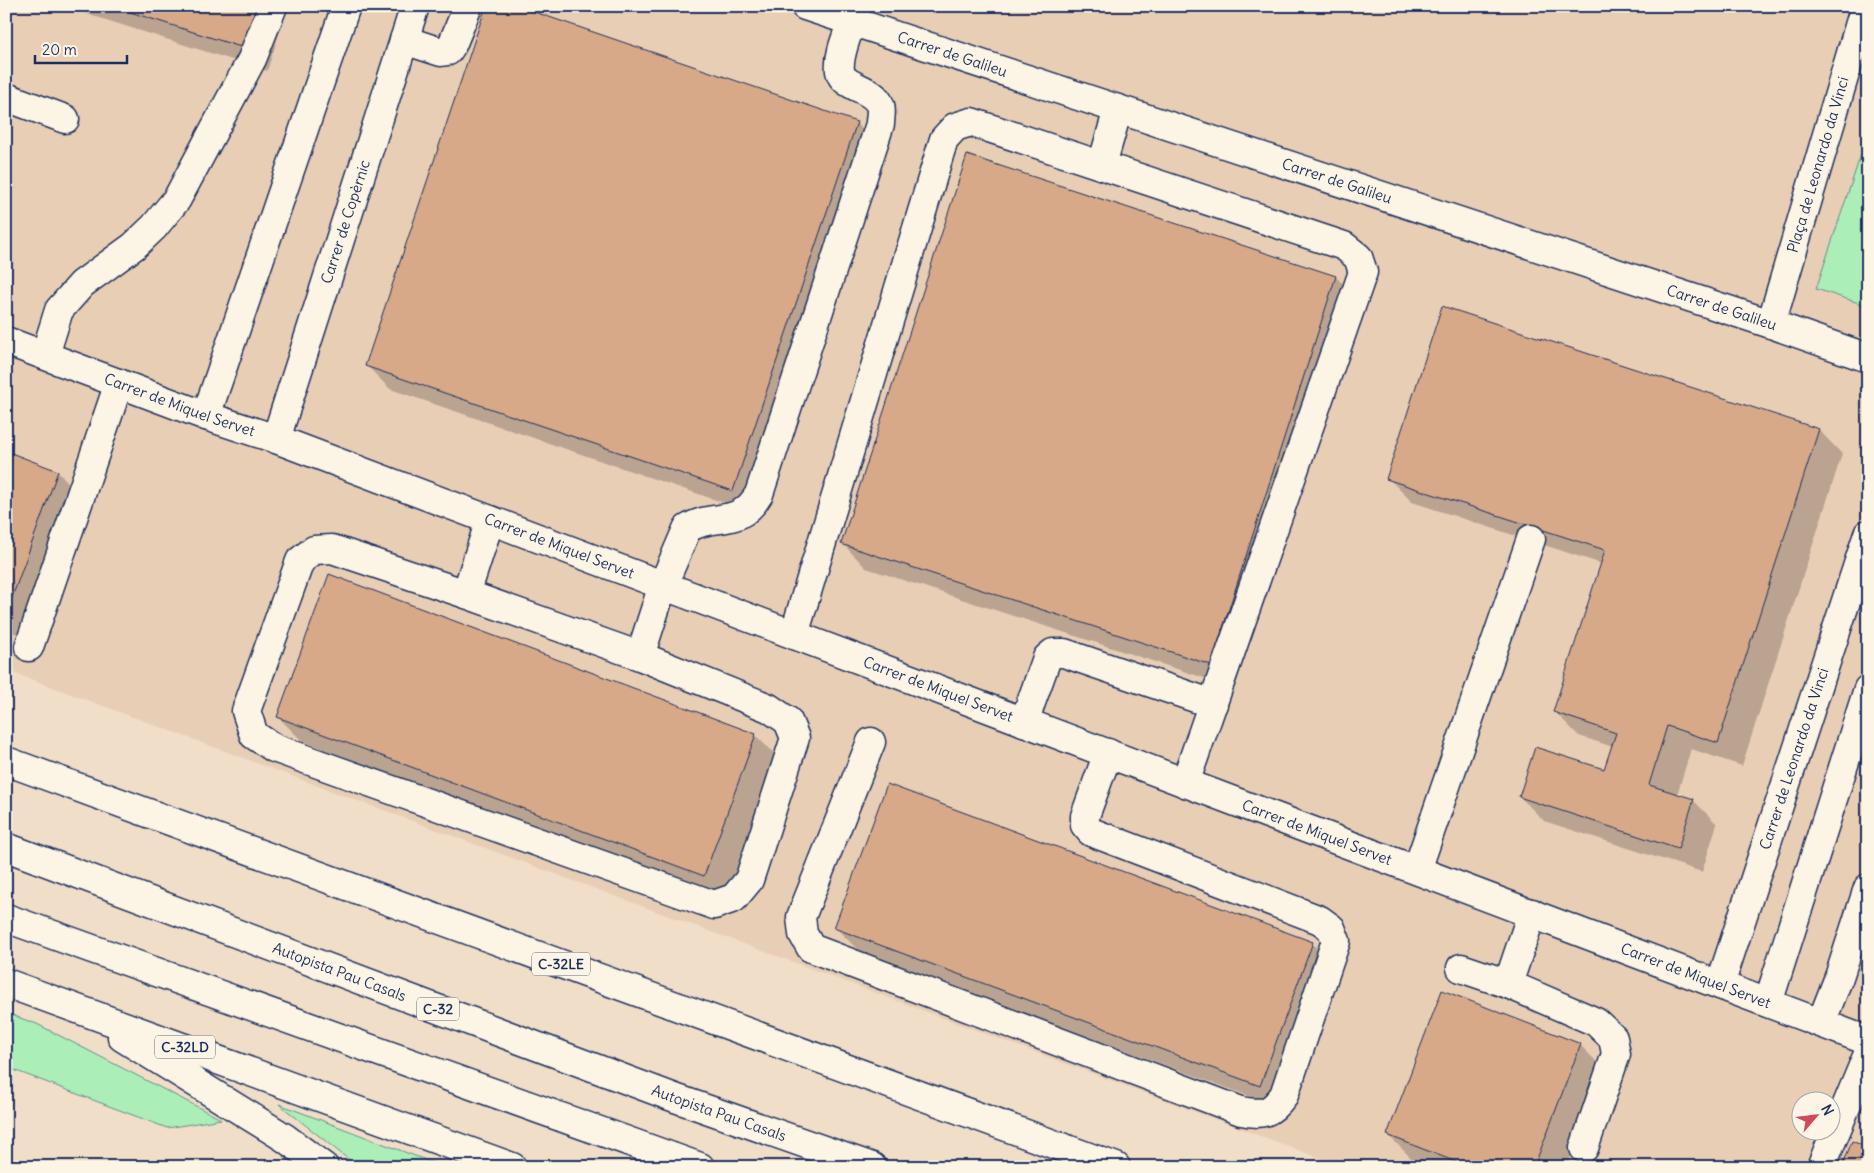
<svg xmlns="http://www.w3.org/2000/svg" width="1874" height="1173" viewBox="0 0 1874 1173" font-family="Delius,sans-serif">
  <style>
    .built { fill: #e9ceb6; fill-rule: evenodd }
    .green { fill: #abeeb8; stroke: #638e8b }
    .shadow { fill: #0003 }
    .building { fill: #d7a989; stroke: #1b2f5e }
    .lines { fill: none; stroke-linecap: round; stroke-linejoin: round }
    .minor-casing { stroke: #1b2f5e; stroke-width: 31 }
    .highway-casing { stroke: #1b2f5e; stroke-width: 31 }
    .minor { stroke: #fcf5e5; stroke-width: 28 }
    .highway { stroke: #fcf5e5; stroke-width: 28 }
    .labels { text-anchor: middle; stroke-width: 4; stroke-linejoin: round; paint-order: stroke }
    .shield { fill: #fcf5e5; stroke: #5e6a86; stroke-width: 1 }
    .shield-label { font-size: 14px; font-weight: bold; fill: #1b2f5e }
    .street-label { font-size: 15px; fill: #1b2f5e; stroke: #fcf5e5 }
  </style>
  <rect width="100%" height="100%" fill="#f1dec9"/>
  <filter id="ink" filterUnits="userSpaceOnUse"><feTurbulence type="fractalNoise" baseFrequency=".02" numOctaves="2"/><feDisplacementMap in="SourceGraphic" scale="10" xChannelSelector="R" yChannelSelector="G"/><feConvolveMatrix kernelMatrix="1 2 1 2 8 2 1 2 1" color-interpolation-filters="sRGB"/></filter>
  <g filter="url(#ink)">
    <path class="built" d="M6 6H1868V1167H1344L6 670ZM1802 1100H1832V1130H1802Z"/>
    <path class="green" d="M1868 133V306L1816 289Z
      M6 1013 37 1024 221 1119 167 1128 6 1067Z
      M279 1104 444 1167H358Z"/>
    <path class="shadow" d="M62 6H288L267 71Z
      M856 123 880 147 757 514 390 389 366 365Z
      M968 157 1336 277 1360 301 1235 688 866 568 843 544Z
      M1819 430 1842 454 1742 766 1691 749 1677 795 1693 800 1717 824 1702 872 1544 821 1520 797 1605 771 1613 747 1579 736 1555 712 1602 564 1412 502 1388 478Z
      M6 453 58 472 82 496 30 638 6 630Z
      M278 717 755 735 779 758 727 899 302 741Z
      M836 928 1312 943 1336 967 1284 1109 860 952Z
      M1580 1045 1604 1069 1567 1167H1433L1412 1159 1388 1135Z"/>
    <path class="building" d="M111 6H257L244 48Z
      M486 6H517L857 122 733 491 365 366Z
      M967 155 1336 276 1211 665 841 544Z
      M1442 306 1819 429 1718 743 1667 726 1649 785 1694 799 1678 849 1519 797 1535 747 1604 769 1616 733 1553 712 1605 550 1386 479Z
      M6 451 58 471 6 614Z
      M329 574 756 734 704 876 277 717Z
      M887 784 1313 942 1260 1086 834 928Z
      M1442 990 1581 1044 1534 1167H1469L1387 1135Z
      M1852 1141 1868 1148V1167H1842Z"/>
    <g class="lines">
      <defs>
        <g id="minor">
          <path id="s1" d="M805 6 1771 324 1868 358"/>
          <path d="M404 40 441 52 448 51 452 45 468 6"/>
          <path d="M6 97 65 119"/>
          <path d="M1102 165 1118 109"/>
          <path id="s2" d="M1771 324 1865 6"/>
          <path id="s3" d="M6 341 206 416 276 439 1868 1041"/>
          <path d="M45 355 59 310 82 284 134 246 154 227 177 199 252 59 273 6"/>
          <path d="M206 416 346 6"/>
          <path id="s4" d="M276 439 415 6"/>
          <path d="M332 549 466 594 640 656 769 708 788 721 795 738 749 880 734 898 714 905 274 748 254 735 246 711 300 561 314 550Z"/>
          <path d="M466 594 490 520"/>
          <path d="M794 635 944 139 955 127 971 122 1344 246 1358 257 1363 272 1185 783"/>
          <path d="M29 647 119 383"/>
          <path d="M640 656 663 585 687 529C714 511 738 530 759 494L880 124C880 118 882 110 880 105 873 87 843 88 840 71 838 55 847 36 852 21"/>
          <path d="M1024 722 1047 658 1053 653H1064L1213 704"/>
          <path d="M871 742 801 917 803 934 811 948 1241 1111C1264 1115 1270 1114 1284 1095L1336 941 1331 928 1320 920 1091 832 1085 825V816L1108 753"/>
          <path d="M1417 870 1531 539"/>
          <path d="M1461 968 1508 984 1596 1022 1613 1038 1616 1054 1584 1148"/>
          <path d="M1508 984 1532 913"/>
          <path id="s5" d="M1720 985 1868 534"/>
          <path d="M1768 1003 1868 689"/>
          <path d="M1821 1023 1839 977 1868 888"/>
          <path d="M1821 1167 1868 1054"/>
        </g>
        <g id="highway">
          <path d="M6 761 1116 1167"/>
          <path id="s6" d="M6 847 675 1098 872 1167"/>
          <path d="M6 918 700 1167"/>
          <path d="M6 983 512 1167"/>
          <path d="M122 1037 285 1138 324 1167"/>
        </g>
      </defs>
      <use href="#minor" class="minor-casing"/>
      <use href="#highway" class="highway-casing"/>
      <use href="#minor" class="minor"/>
      <use href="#highway" class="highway"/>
    </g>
  </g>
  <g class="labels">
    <g class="shield">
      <rect x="532" y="952.5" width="58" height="23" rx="4"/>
      <rect x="417" y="997.5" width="42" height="23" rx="4"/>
      <rect x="155" y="1035.5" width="60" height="23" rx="4"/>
    </g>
    <g class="shield-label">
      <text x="561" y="969">C-32LE</text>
      <text x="438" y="1014">C-32</text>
      <text x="185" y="1052">C-32LD</text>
    </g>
    <g class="street-label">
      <text dy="5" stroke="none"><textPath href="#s1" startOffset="155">Carrer de Galileu</textPath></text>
      <text dy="5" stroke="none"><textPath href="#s2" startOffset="166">Plaça de Leonardo da Vinci</textPath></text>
      <text dy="5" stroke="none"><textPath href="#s1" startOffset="560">Carrer de Galileu</textPath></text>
      <text dy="5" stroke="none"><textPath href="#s4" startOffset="228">Carrer de Copèrnic</textPath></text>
      <text dy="5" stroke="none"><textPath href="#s1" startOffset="965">Carrer de Galileu</textPath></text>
      <text dy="5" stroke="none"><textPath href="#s3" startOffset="185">Carrer de Miquel Servet</textPath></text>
      <text dy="5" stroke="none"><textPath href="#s3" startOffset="590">Carrer de Miquel Servet</textPath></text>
      <text dy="5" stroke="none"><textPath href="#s3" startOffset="995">Carrer de Miquel Servet</textPath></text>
      <text dy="5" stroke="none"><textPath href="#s5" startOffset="238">Carrer de Leonardo da Vinci</textPath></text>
      <text dy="5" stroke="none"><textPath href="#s3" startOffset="1400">Carrer de Miquel Servet</textPath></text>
      <text dy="5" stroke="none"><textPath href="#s6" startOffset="356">Autopista Pau Casals</textPath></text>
      <text dy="5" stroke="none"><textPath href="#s3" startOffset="1805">Carrer de Miquel Servet</textPath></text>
      <text dy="5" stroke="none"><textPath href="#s6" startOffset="761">Autopista Pau Casals</textPath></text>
    </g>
  </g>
  <rect width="1874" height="1173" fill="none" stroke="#fcf5e5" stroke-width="25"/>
  <rect x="12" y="12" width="1849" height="1148" fill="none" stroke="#1b2f5e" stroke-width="2" filter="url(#ink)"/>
  <g transform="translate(1816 1116) rotate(62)"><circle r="24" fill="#fcf5e5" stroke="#a2a6af"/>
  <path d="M0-4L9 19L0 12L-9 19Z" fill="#d1495b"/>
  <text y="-8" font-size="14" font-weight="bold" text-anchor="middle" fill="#1b2f5e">N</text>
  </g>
  <path d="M35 55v8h92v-8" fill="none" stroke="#1b2f5e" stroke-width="2.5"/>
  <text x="42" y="55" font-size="15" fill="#1b2f5e" stroke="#fcf5e5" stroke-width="4" paint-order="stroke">20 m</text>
</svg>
